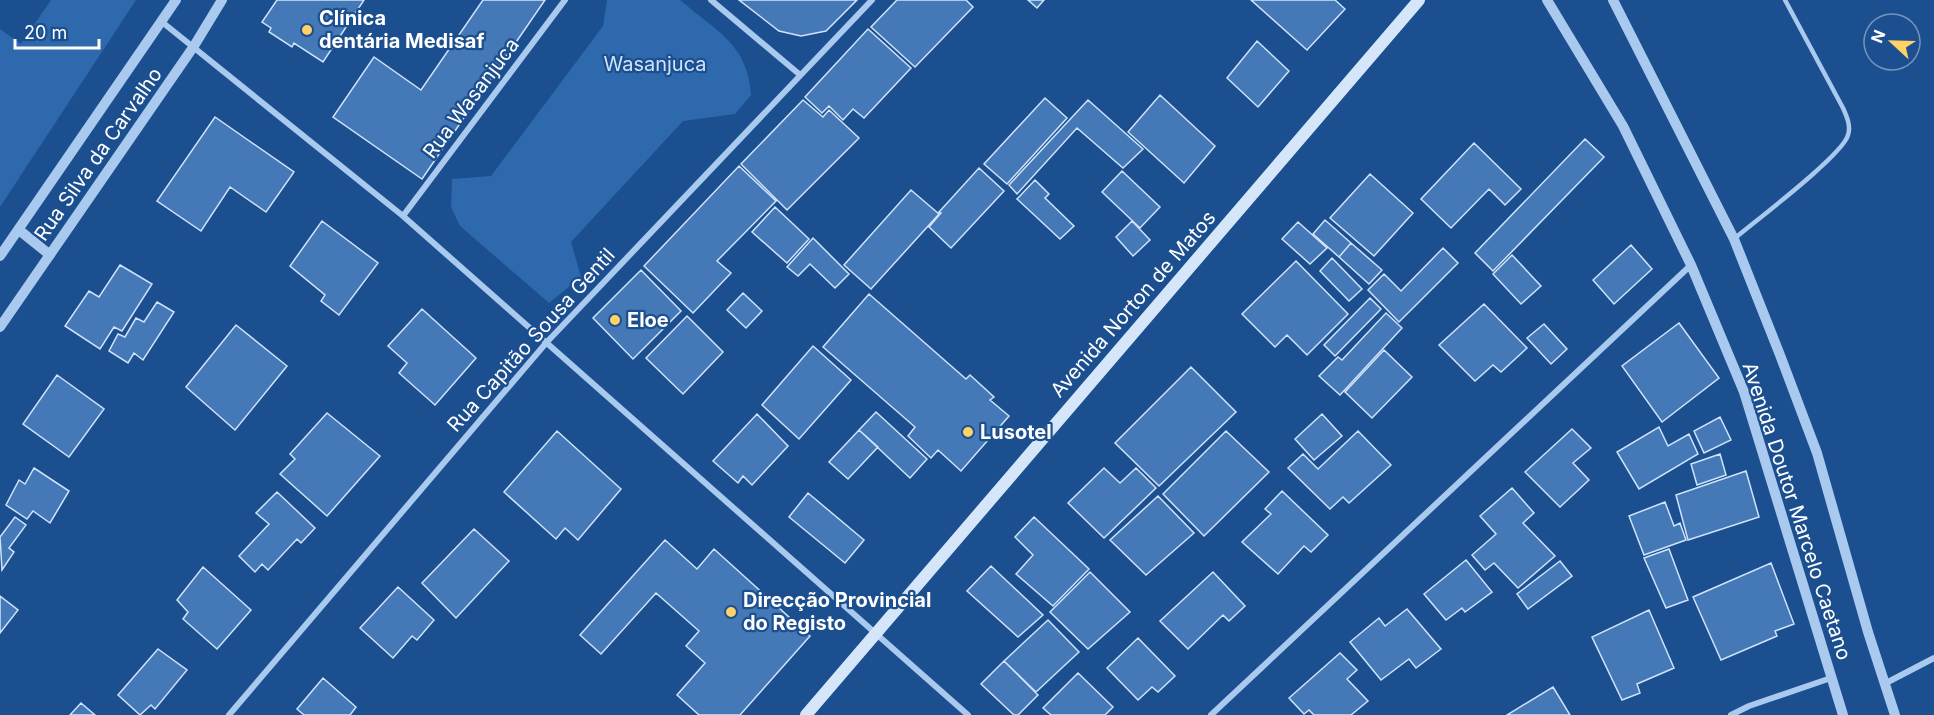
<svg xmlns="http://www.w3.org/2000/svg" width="1934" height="715" viewBox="0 0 1934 715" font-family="Inter,sans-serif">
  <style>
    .green { fill: #2e69ad }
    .building { fill: #4478b7; stroke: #cfe3fa; stroke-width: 1.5 }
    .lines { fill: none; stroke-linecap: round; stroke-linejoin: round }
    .service { stroke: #a9c9ee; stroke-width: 4.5 }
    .minor { stroke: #a9c9ee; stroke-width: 6 }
    .tertiary { stroke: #a9c9ee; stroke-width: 10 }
    .secondary { stroke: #d6e6fa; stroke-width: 12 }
    .poi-dot { fill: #ffd166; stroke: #1b4f8f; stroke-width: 2 }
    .labels { text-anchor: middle; stroke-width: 4.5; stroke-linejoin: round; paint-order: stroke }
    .poi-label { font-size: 20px; font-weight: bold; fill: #fff; stroke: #1b4f8f; text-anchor: start }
    .park-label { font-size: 20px; fill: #cfe3fa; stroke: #1b4f8f }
    .street-label { font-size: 20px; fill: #fff; stroke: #1b4f8f }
  </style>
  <rect width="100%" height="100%" fill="#1b4f8f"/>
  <path class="green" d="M51 0H136L0 207V29L21 44Z
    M607 0H680C716 31 748 44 751 95L735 114 683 121 571 242 581 277 549 303 460 226 451 207 452 179 491 176 603 26Z"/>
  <path class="building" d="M277 0H364L323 62 294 43 292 47 269 32 271 28 262 22Z
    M483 0H545L422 179 333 117 374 57 421 90Z
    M739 0H857L826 31 801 36 779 31Z
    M897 0H966L973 7 915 67 871 27Z
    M1028 0H1044L1037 8Z
    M1251 0H1335L1345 9 1307 50Z
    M868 29 911 68 864 118 853 109 843 120 829 106 822 113 805 97Z
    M1257 41 1289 71 1258 107 1227 78Z
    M1160 95 1215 146 1184 183 1128 132Z
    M1045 98 1067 118 1007 184 984 164Z
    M803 100 823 117 829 110 859 138 787 210 741 164Z
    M1088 100 1143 149 1123 168 1077 128 1017 194 1009 185Z
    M215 117 294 172 266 212 230 187 201 231 157 201Z
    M1585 139 1604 157 1493 271 1475 253Z
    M1474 143 1521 189 1505 205 1489 189 1451 228 1421 199Z
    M739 166 776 201 717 261 731 273 693 313 644 266Z
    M979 168 1004 191 951 248 929 227 941 213 939 212Z
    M1122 171 1160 207 1140 228 1102 192Z
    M1370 174 1413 213 1374 256 1330 218Z
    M1035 180 1049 194 1045 198 1074 226 1060 239 1017 199Z
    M911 190 939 214 871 289 844 265Z
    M775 207 809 239 787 263 752 232Z
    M1325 220 1351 243 1339 257 1313 234Z
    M322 221 378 263 339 315 321 301 325 295 290 266Z
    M1132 221 1150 240 1133 256 1116 237Z
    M1298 222 1327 248 1310 264 1282 239Z
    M813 238 849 274 835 288 810 264 798 276 787 267Z
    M1351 243 1382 270 1369 284 1339 257Z
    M1631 245 1652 269 1614 304 1593 280Z
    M1443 248 1458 263 1399 322 1368 290 1384 274 1401 291Z
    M1512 255 1541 286 1521 304 1493 274Z
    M1332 258 1362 289 1349 301 1320 271Z
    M1296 261 1348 314 1307 355 1287 335 1275 347 1242 314Z
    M120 265 152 284 122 331 114 327 100 349 65 326 89 291 99 297Z
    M641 270 681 311 633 359 593 318Z
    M743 293 762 311 746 328 727 310Z
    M869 294 966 379 970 375 994 397 990 400 1009 416 961 471 938 450 931 458 908 436 915 427 823 347Z
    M1370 298 1381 309 1335 356 1324 345Z
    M157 302 174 312 143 360 134 353 128 363 109 351 118 334 125 337 136 318 144 322Z
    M1484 304 1527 348 1501 372 1493 365 1475 381 1439 345Z
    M422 309 476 358 435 405 399 373 407 363 388 346Z
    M1386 313 1402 328 1340 395 1319 376 1338 357 1342 360Z
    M687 316 723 352 683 394 646 358Z
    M1679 323 1719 378 1662 422 1622 366Z
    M1544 324 1567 349 1551 364 1527 338Z
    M236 325 287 366 235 430 186 387Z
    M813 346 851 380 799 439 762 405Z
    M1384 350 1412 377 1372 418 1345 392Z
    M1191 367 1236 412 1159 486 1115 443Z
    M57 375 104 409 69 457 23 424Z
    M876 412 927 459 910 478 859 430Z
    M327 413 380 456 327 516 280 474 295 459 290 454Z
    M757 414 788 446 752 485 743 476 738 483 713 461Z
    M1322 414 1342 436 1314 460 1295 439Z
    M1720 417 1731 440 1704 453 1694 431Z
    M1659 427 1668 446 1689 434 1698 454 1639 489 1617 452Z
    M1572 429 1591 448 1573 463 1589 480 1560 507 1525 472Z
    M859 430 878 447 848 479 829 462Z
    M557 431 621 489 578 540 565 528 556 539 504 492Z
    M1226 431 1269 472 1204 536 1163 494Z
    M1358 431 1391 465 1349 503 1343 497 1330 509 1288 468 1303 454 1318 469Z
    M1720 454 1726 475 1697 485 1691 464Z
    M34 468 69 491 50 523 33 511 27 519 6 505 19 480 25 484Z
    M1104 468 1120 483 1136 468 1156 488 1104 538 1068 503Z
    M1746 471 1759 517 1688 540 1676 495Z
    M1512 488 1534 513 1523 523 1555 556 1518 588 1494 563 1485 570 1472 555 1496 534 1480 516Z
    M1282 491 1328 535 1311 552 1304 546 1278 574 1242 542 1271 514 1265 509Z
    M277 492 315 528 301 543 297 539 268 570 262 564 255 572 239 556 269 524 256 513Z
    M808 493 864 540 845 563 789 517Z
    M1158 496 1194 533 1146 575 1110 540Z
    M1665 502 1674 526 1680 523 1686 540 1644 555 1629 516Z
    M15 517 26 525 9 548 14 552 2 570 0 537Z
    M1034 517 1089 569 1053 606 1016 574 1033 555 1015 537Z
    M474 529 509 561 456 618 422 583Z
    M665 540 697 569 714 549 810 636 740 715H699L677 695 705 663 686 646 699 631 656 593 601 654 580 635Z
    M1669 549 1688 600 1666 608 1644 558Z
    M1466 560 1492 592 1465 612 1462 608 1446 620 1424 594Z
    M1560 561 1572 576 1528 609 1517 594Z
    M1771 563 1794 624 1775 631 1777 636 1721 660 1693 597Z
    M991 566 1043 615 1018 637 967 591Z
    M203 567 251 610 217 649 183 619 188 612 177 600Z
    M1090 572 1130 612 1088 649 1050 612Z
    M1213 572 1245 606 1229 621 1223 615 1188 649 1160 621Z
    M398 587 434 620 417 640 412 636 393 658 360 628Z
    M0 596 18 610 0 633Z
    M1407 609 1441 649 1416 668 1409 659 1381 680 1350 642 1379 618 1385 626Z
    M1649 610 1674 668 1637 684 1640 693 1622 700 1592 637Z
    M1048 620 1079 652 1036 692 1004 661Z
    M1138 638 1175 676 1158 692 1152 687 1138 700 1107 668Z
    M158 649 187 670 155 709 151 705 140 715 118 695Z
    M1340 653 1357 670 1347 679 1368 701 1351 715H1314L1309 710 1304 714 1289 698Z
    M1004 661 1038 695 1018 715H1014L981 684Z
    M1078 673 1113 707 1105 715H1051L1043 708Z
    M323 678 356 707 350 715H304L297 709Z
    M1553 687 1570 715H1507Z
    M81 703 95 715H70Z"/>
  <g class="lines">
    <path class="service" d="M1734 239C1754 222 1843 155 1848 135 1851 126 1847 117 1843 108L1785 0"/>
    <path class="minor" d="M711 0 799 74
      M162 22 403 216 968 715
      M403 216 565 0
      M1886 683 1934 658
      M229 715 546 343 872 0
      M1211 715 1691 265
      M1731 715 1749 706 1831 678"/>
    <path class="tertiary" d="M1547 0 1623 126 1691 265 1744 392 1843 715
      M1613 0 1734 239 1780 355 1817 453 1868 632 1895 715
      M19 230 50 255
      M0 256 176 0
      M0 327 194 46 222 0"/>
    <path class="secondary" d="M806 715 1419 0"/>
  </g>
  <g class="poi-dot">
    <circle cx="307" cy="30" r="6"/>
    <circle cx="615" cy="320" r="6"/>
    <circle cx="968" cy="432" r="6"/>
    <circle cx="731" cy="612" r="6"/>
  </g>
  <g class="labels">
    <g class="poi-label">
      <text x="319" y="25">Clínica<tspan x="319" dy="23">dentária Medisaf</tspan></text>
      <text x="627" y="327">Eloe</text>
      <text x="980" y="439">Lusotel</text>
      <text x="743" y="607">Direcção Provincial<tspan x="743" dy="23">do Registo</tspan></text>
    </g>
    <g class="park-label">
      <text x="655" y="71">Wasanjuca</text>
    </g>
    <g class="street-label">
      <text transform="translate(471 98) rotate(-53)" y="7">Rua Wasanjuca</text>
      <text transform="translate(98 154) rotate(-55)" y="7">Rua Silva da Carvalho</text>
      <text transform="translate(1133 304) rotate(-49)" y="7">Avenida Norton de Matos</text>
      <text transform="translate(531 340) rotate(-48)" y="7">Rua Capitão Sousa Gentil</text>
      <text transform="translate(1797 511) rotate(72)" y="7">Avenida Doutor Marcelo Caetano</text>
    </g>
  </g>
  <g transform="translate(1892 42) rotate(292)"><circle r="28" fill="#1b4f8f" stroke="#7695bc" stroke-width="1.5"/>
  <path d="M0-4.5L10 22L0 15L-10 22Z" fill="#ffd166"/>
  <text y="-9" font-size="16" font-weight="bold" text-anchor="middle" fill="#ffffff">N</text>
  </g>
  <path d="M15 39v9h84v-9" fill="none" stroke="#ffffff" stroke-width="3"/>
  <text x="24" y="39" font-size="18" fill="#ffffff" stroke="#1b4f8f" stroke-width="4.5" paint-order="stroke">20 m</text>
</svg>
